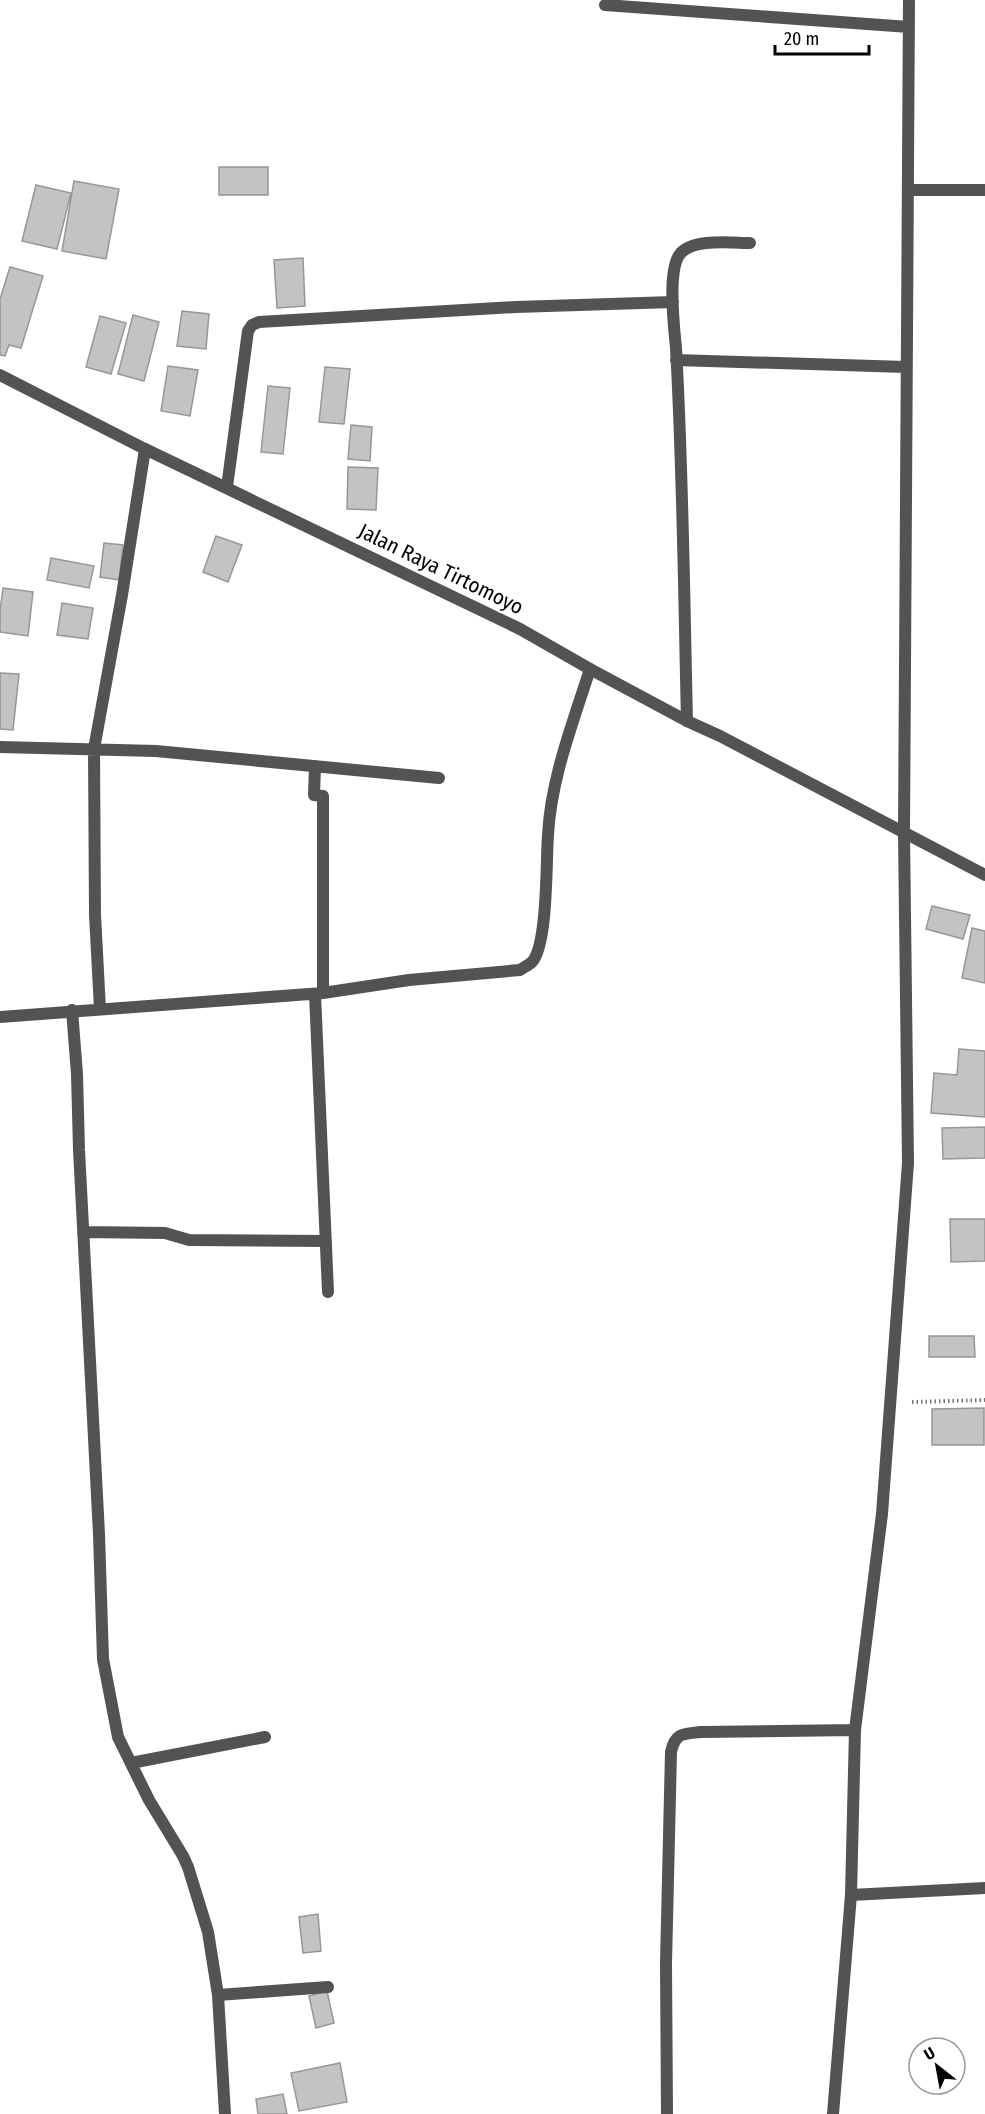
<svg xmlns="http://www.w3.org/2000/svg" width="985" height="2114" viewBox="0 0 985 2114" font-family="'Fira Sans Condensed',sans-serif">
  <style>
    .building { fill: #c3c3c3; stroke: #979797; stroke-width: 1.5 }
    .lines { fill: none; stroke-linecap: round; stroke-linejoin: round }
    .path { stroke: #757575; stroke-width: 4; stroke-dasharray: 1.5 3; stroke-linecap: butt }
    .minor { stroke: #535353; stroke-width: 12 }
    .tertiary { stroke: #535353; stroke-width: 12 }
    .labels { text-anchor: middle; stroke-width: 4.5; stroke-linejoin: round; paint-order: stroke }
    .street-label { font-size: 21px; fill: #000; stroke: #fff }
  </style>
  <rect width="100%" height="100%" fill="#fff"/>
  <path class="building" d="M219 167H268V195H219Z
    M74 181 119 189 106 259 62 251Z
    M36 185 71 193 57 249 22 241Z
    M303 258 305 306 277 308 274 260Z
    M10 267 43 276 21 348 9 345 5 356 0 355V299Z
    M182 311 209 314 206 349 177 346Z
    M133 315 159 322 144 381 118 374Z
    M100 316 126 323 111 374 86 367Z
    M168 366 198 370 190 416 161 411Z
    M325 367 350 369 344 424 319 422Z
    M268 386 290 388 283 454 261 452Z
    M351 425 372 427 370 461 348 459Z
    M348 467 378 468 376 510 347 509Z
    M216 536 242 545 228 582 203 572Z
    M104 543 123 545 119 580 100 577Z
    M51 558 94 566 89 588 47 580Z
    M3 588 33 592 28 636 0 632V611Z
    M62 603 93 608 88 639 57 635Z
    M0 673 19 674 13 730 0 729Z
    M932 906 970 915 963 939 926 929Z
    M972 928 985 931V983L962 978Z
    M959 1049 985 1051V1117L931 1113 934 1073 957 1075Z
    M985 1127V1158L943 1159 942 1128Z
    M950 1219H985V1261L951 1262Z
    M929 1336H974L975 1357H929Z
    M984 1408V1445H932V1409Z
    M318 1914 321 1951 303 1953 299 1917Z
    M327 1991 334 2023 316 2028 309 1996Z
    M340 2063 347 2102 299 2111 291 2073Z
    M283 2094 287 2114H258L256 2099Z"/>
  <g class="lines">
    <path class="path" d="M912 1402 985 1400"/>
    <path class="minor" d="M605 5 909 27
      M909 190H985
      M676 360 906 367
      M227 487 248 331 252 325 259 322 516 307 673 302
      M687 721C684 597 683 472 676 348 674 327 667 270 680 254 693 238 732 243 750 243
      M0 747 156 751 439 778
      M315 766 314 795 323 796V993
      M315 994 328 1292
      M100 1009 95 915 94 749 122 595 145 449
      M72 1010 77 1074 79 1150 99 1534 103 1659 118 1737 149 1800 183 1856 188 1867 208 1932 218 1995
      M0 1017 323 993 409 980 520 970C524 967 529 965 532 962 548 945 546 860 548 835 551 778 573 723 590 669
      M83 1232 165 1233 189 1240 326 1241
      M131 1763 265 1737
      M851 1895 985 1888
      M225 2114 218 1995 328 1987
      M667 2114 666 1963 671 1752C675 1732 684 1734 701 1732L855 1730
      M833 2114 851 1895 855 1730 882 1514 908 1163 904 832 909 0"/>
    <path class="tertiary" d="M0 375 145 449 520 629 590 669 687 721 720 736 985 875"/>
  </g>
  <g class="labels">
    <g class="street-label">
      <text transform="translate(441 569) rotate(26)" y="7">Jalan Raya Tirtomoyo</text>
    </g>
  </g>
  <g transform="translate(937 2066) rotate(329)"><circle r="28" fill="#ffffff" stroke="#999999" stroke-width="1.5"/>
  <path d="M0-4.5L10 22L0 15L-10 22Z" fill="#000000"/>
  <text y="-9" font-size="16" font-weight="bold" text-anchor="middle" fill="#000000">U</text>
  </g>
  <path d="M775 45v9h94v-9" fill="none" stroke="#000000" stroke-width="3"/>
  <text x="784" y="45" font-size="18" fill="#000000" stroke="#ffffff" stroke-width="4.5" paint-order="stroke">20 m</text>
</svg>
